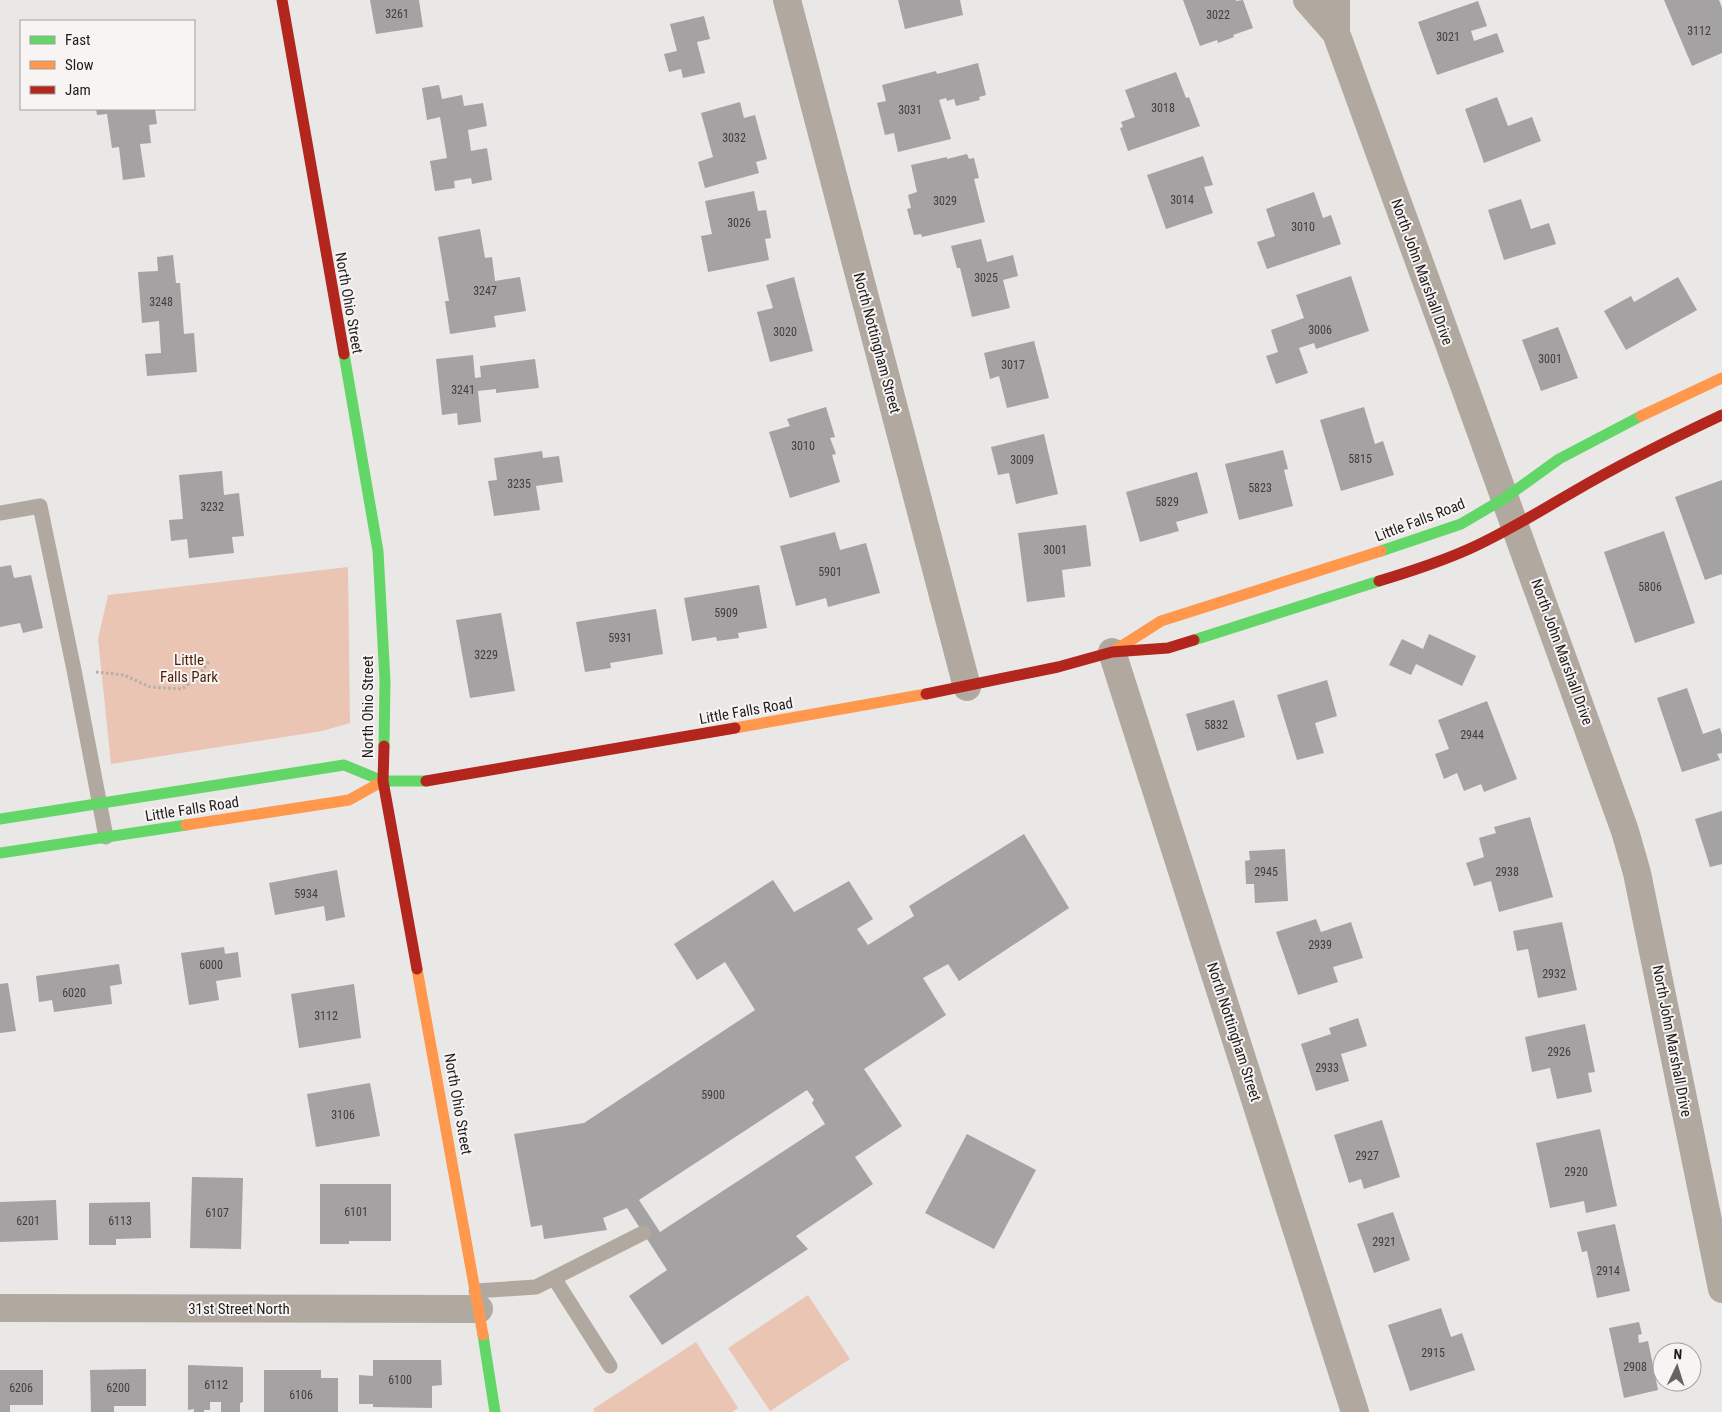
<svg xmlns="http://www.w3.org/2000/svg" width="1722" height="1412" viewBox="0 0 1722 1412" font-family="'Roboto Condensed',sans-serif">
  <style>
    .green { fill: #ebc5b4 }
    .building { fill: #a4a2a2; fill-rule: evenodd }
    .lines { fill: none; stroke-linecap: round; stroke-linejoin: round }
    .path { stroke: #b4afa8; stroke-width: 3; stroke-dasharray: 2.5 2.5; stroke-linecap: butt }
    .lane { stroke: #b1a99f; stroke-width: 15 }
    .street { stroke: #b1a99f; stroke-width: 28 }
    .fast { stroke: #63d668; stroke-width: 11 }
    .slow { stroke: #ff974d; stroke-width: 11 }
    .jam { stroke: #b3261e; stroke-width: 11 }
    .labels { text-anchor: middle; stroke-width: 4; stroke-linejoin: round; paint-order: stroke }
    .number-label { font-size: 12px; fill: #403e3e }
    .street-label { font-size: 15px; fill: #1e1c1c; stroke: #f8f4f3 }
    .park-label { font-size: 15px; fill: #4c1f07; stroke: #f8f4f3 }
  </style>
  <rect width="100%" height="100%" fill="#eae8e6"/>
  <path class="green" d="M348 567 350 723 322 731 111 764 98 639 108 595Z
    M808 1295 850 1359 770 1411 728 1348Z
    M696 1342 738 1408 732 1412H595L593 1409Z"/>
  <path class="building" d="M370 0H419L423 27 376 34Z
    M898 0H960L963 15 905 29Z
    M1183 0H1236V1L1243 0 1253 28 1233 35 1234 37 1218 43 1217 40 1200 46Z
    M1664 0H1719L1722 8V53L1692 66Z
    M1478 1 1487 26 1471 31 1474 41 1497 33 1504 52 1437 75 1418 22Z
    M704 16 710 39 697 42 705 73 683 78 681 69 669 72 664 54 677 51 670 24Z
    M978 63 986 95 979 97 980 100 956 106 954 99 947 101 946 98 939 100 951 139 898 152 894 133 885 135 877 103 886 101 882 85 936 71 937 74Z
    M1176 72 1186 98 1189 97 1200 126 1128 151 1120 128 1123 127 1121 122 1135 117 1125 90Z
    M439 85 442 99 462 95 464 106 483 103 487 126 468 130 471 151 487 148 492 180 472 184 471 178 454 181 455 188 435 191 430 161 447 158 440 117 427 120 422 88Z
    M1497 97 1508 126 1532 117 1541 141 1484 163 1465 109Z
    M740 102 744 118 755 115 767 159 756 162 759 173 705 188 698 162 713 157 701 113Z
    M96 109H155L157 124 149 125 151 143 140 144 145 177 123 180 119 147 112 148 107 114 97 115Z
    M967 154 969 159 974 158 979 178 974 179 985 222 922 237 921 234 914 235 907 209 911 208 908 195 917 192 911 165 947 157V159Z
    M1203 156 1213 185 1204 187 1213 213 1166 229 1147 175Z
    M754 191 758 211 766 210 771 238 765 239 769 260 708 272 701 236 712 234 705 201Z
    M1314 192 1323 218 1331 215 1341 244 1267 269 1257 242 1275 236 1266 209Z
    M1521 199 1531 229 1549 223 1556 244 1504 260 1488 210Z
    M480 229 485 258 492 257 495 281 520 277 526 311 494 316 496 327 450 334 445 301H449L438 237Z
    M981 239 987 262 1013 255 1018 276 1003 280 1010 308 972 317 960 268H957L951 246Z
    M173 255 176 283H180L184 334 194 333 197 372 147 376 145 354 161 353 159 321 142 323 138 272 158 271 157 257Z
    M1351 276 1369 331 1316 349 1314 343 1299 348 1308 373 1276 384 1266 356 1278 352 1271 330 1304 318 1296 295Z
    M794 277 813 351 770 362 757 312 773 308 766 285Z
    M1678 277 1697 310 1626 350 1604 311 1631 296 1634 302Z
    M1558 327 1578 378 1541 391 1522 340Z
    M1034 341 1049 398 1007 408 999 376 990 379 984 353Z
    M473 355 475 378 481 377 480 366 535 359 539 388 496 393V389L478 391 481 422 458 425 457 413 442 415 436 359Z
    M826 407 835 437 830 438 836 454 832 455 840 482 790 498 769 432 790 426 787 419Z
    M1364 407 1375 444 1383 441 1394 475 1341 491 1320 420Z
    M1044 434 1058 494 1016 504 1009 473 998 475 991 447Z
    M1283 450 1288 469 1284 470 1293 506 1239 520 1225 464Z
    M542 451 543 458 559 456 563 482 536 486 540 510 494 516 488 481 497 480 494 458Z
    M222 471 224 495 239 493 244 536 232 537 234 553 189 558 187 539 171 541 169 520 183 519 179 475Z
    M1197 472 1208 513 1176 522 1179 531 1140 542 1126 492Z
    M1722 480V574L1705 580 1675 497Z
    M1086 525 1091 566 1062 570 1065 597 1027 602 1018 533Z
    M1664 531 1695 623 1635 643 1604 552Z
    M835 532 840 550 866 543 880 593 828 607 826 598 796 606 780 546Z
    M11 565 14 578 31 575 43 628 23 633 20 623 0 627V567Z
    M759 585 767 628 738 633 739 638 717 641 716 637 692 641 684 598Z
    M656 609 663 654 610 663 611 668 585 672 576 622Z
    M501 613 515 691 470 698 456 620Z
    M1429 634 1476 656 1462 686 1416 664 1411 675 1389 665 1402 639 1423 649Z
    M1327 680 1337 716 1315 723 1324 753 1297 760 1277 695Z
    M1687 688 1703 734 1720 728 1722 735V753L1717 754 1720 760 1682 772 1657 698Z
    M1234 700 1245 737 1197 751 1186 714Z
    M1487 701 1517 779 1484 792 1481 784 1464 791 1457 773 1444 779 1435 754 1449 749 1438 720Z
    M1722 811V864L1710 867 1695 819Z
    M1530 817 1553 897 1499 912 1491 881 1474 886 1466 863 1484 857 1479 838 1496 833 1494 827Z
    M1024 834 1069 908 959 981 948 964 923 978 946 1015 864 1069 902 1126 855 1157 873 1184 796 1236 808 1249 662 1345 629 1296 667 1270 627 1208 603 1218 607 1230 544 1239 542 1225 531 1227 514 1134 584 1123 755 1010 725 962 697 980 674 944 773 880 794 912 849 881 873 919 857 929 868 945 914 916 909 906ZM807 1090 814 1100 812 1103 825 1124 660 1232 639 1200Z
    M1285 849 1288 901 1255 903 1254 884H1246L1245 861 1250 860 1249 851Z
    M337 870 345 917 326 921 324 906 275 915 269 883Z
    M1316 919 1321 932 1351 922 1363 958 1333 967 1338 982 1298 995 1276 932Z
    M1562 922 1577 990 1538 998 1528 949 1517 951 1513 931Z
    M224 947 225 954 238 952 241 977 216 981 219 1000 189 1005 181 953Z
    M119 964 122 984 110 986 112 1004 54 1012 52 1000 39 1002 36 976Z
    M8 983 16 1031 0 1033V984Z
    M354 984 361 1038 299 1048 291 994Z
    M1358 1018 1367 1046 1341 1054 1349 1081 1316 1091 1301 1044 1331 1034 1329 1028Z
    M1585 1024 1595 1072 1588 1073 1592 1092 1557 1099 1550 1068 1532 1072 1525 1037Z
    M370 1083 380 1136 316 1147 307 1094Z
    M1382 1120 1400 1177 1364 1189 1361 1179 1349 1183 1334 1135Z
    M1600 1129 1617 1206 1586 1213 1584 1201 1550 1208 1536 1143Z
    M967 1134 1036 1170 994 1249 925 1213Z
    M192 1177 243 1178 241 1249 190 1248Z
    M320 1184H391V1241H349V1244H320Z
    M56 1200 58 1240 0 1242V1202Z
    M150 1202 151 1238 116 1239V1245H89V1203Z
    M1393 1212 1410 1260 1374 1273 1357 1224Z
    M1615 1224 1630 1291 1597 1298 1587 1251 1582 1252 1577 1232Z
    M1441 1308 1451 1337 1462 1333 1475 1370 1410 1391 1388 1325Z
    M1639 1322 1642 1334 1638 1335 1639 1343 1648 1341 1658 1390 1624 1398 1609 1328Z
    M373 1360H441L442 1385 432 1386V1408L373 1407V1404H359V1375L373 1376Z
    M188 1365 243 1367V1402L240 1403V1412H221V1402H210V1410H204V1412H194V1409L188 1410Z
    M146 1369V1406H114V1412H91L90 1370Z
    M0 1370H43V1405H10V1412H0Z
    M264 1370H321V1378H338V1412H264Z"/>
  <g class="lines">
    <path class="path" d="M96 672 124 675 150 687 182 689 197 678 210 660"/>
    <path class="lane" d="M0 513 40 506 74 670 106 837
      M554 1278 610 1366
      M476 1291 536 1287 643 1233"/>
    <path class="street" d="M787 0 967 687
      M1307 0 1336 33C1432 299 1531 565 1625 831L1637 873 1722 1289
      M1336 33V0
      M1112 652 1355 1412
      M0 1308 479 1309"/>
    <path class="fast" d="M344 354 378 551 385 681 384 746
      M1381 551 1461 524 1505 498 1559 459 1641 416
      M1194 640 1379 581
      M0 819 344 765 383 781H426
      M0 853 186 825
      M483 1335 495 1412"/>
    <path class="slow" d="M1641 416 1722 378
      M1114 651 1161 621 1381 551
      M735 728 926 694
      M186 825 349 800 383 781
      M417 969 483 1335"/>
    <path class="jam" d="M282 0 344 354
      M1379 581C1409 572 1440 562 1469 549 1505 533 1538 512 1573 492 1621 464 1671 439 1722 415
      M926 694 1058 667 1112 652 1168 648 1194 640
      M384 746 383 781 417 969
      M426 781 735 728"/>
  </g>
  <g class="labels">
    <g class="number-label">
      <text x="397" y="18">3261</text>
      <text x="1218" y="19">3022</text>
      <text x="1699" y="35">3112</text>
      <text x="1448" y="41">3021</text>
      <text x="1163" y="112">3018</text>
      <text x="910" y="114">3031</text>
      <text x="734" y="142">3032</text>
      <text x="1182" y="204">3014</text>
      <text x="945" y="205">3029</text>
      <text x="739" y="227">3026</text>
      <text x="1303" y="231">3010</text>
      <text x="986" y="282">3025</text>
      <text x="485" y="295">3247</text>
      <text x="161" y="306">3248</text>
      <text x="1320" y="334">3006</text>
      <text x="785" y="336">3020</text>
      <text x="1550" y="363">3001</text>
      <text x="1013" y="369">3017</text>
      <text x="463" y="394">3241</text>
      <text x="803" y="450">3010</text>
      <text x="1360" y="463">5815</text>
      <text x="1022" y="464">3009</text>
      <text x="519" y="488">3235</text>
      <text x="1260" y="492">5823</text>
      <text x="1167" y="506">5829</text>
      <text x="212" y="511">3232</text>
      <text x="1055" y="554">3001</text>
      <text x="830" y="576">5901</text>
      <text x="1650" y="591">5806</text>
      <text x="726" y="617">5909</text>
      <text x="620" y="642">5931</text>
      <text x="486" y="659">3229</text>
      <text x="1216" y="729">5832</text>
      <text x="1472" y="739">2944</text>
      <text x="1266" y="876">2945</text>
      <text x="1507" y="876">2938</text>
      <text x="306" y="898">5934</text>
      <text x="1320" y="949">2939</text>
      <text x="211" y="969">6000</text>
      <text x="1554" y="978">2932</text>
      <text x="74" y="997">6020</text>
      <text x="326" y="1020">3112</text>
      <text x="1559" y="1056">2926</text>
      <text x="1327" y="1072">2933</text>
      <text x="713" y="1099">5900</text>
      <text x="343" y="1119">3106</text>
      <text x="1367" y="1160">2927</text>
      <text x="1576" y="1176">2920</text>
      <text x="356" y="1216">6101</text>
      <text x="217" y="1217">6107</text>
      <text x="28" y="1225">6201</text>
      <text x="120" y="1225">6113</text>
      <text x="1384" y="1246">2921</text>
      <text x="1608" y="1275">2914</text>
      <text x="1433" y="1357">2915</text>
      <text x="1635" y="1371">2908</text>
      <text x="400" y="1384">6100</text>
      <text x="216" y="1389">6112</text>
      <text x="21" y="1392">6206</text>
      <text x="118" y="1392">6200</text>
      <text x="301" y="1399">6106</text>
    </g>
    <g class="street-label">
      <text transform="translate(1422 272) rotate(70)" y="5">North John Marshall Drive</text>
      <text transform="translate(349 303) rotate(80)" y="5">North Ohio Street</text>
      <text transform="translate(877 343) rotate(75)" y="5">North Nottingham Street</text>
      <text transform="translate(1420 520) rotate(-21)" y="5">Little Falls Road</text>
      <text transform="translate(1562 652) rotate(70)" y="5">North John Marshall Drive</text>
      <text transform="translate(368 707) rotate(-90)" y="5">North Ohio Street</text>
      <text transform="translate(746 711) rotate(-10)" y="5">Little Falls Road</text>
      <text transform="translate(192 809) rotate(-9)" y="5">Little Falls Road</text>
      <text transform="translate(1234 1032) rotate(72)" y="5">North Nottingham Street</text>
      <text transform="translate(1672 1041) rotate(79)" y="5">North John Marshall Drive</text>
      <text transform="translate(458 1104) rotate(80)" y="5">North Ohio Street</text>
      <text x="239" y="1314">31st Street North</text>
    </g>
    <g class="park-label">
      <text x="189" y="665">Little<tspan x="189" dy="17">Falls Park</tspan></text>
    </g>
  </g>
  <rect x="20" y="20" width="175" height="90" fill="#f8f4f3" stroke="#a19e9d"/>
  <rect x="30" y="36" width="25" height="8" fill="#63d668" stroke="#a19e9d"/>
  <text x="65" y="45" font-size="15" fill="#1e1c1c">Fast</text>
  <rect x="30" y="61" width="25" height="8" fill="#ff974d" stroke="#a19e9d"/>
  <text x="65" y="70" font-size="15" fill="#1e1c1c">Slow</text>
  <rect x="30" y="86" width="25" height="8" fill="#b3261e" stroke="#a19e9d"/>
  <text x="65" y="95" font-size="15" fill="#1e1c1c">Jam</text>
  <g transform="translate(1677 1367) rotate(4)"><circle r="24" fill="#f8f4f3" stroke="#a19e9d"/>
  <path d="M0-4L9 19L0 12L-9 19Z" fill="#656363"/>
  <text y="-8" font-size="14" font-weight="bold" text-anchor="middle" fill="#1e1c1c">N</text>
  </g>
</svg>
